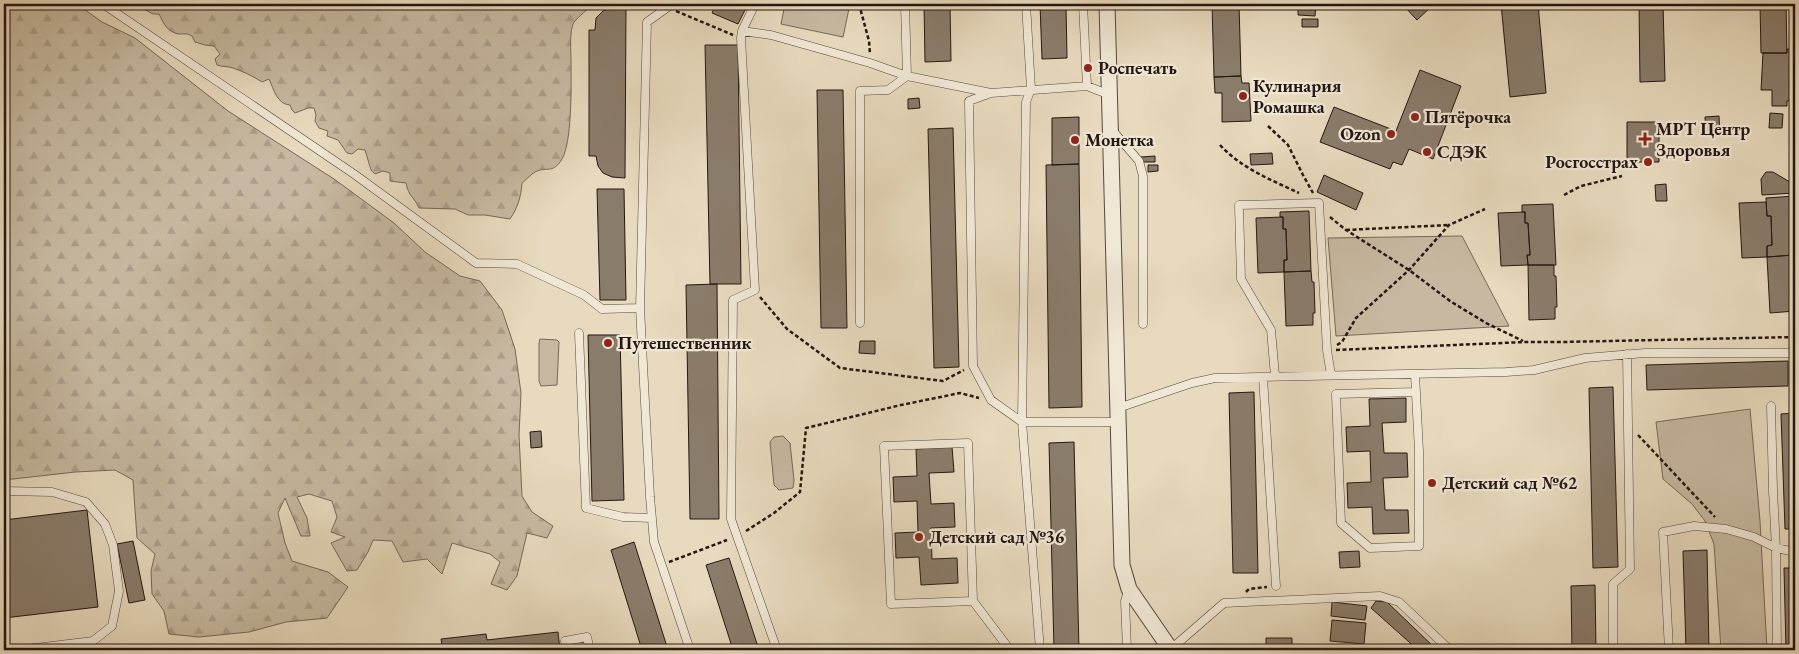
<svg xmlns="http://www.w3.org/2000/svg" width="1799" height="654" viewBox="0 0 1799 654" font-family="'EB Garamond',serif">
  <style>
    .green { fill: #c7b9a1; stroke: #76685a }
    .forest { fill: url(#forest-firs); stroke: #76685a }
    .building { fill: #8a7c6b; stroke: #241712 }
    .lines { fill: none; stroke-linecap: round; stroke-linejoin: round }
    .lane-casing { stroke: #55483d; stroke-width: 9 }
    .street-casing { stroke: #55483d; stroke-width: 17 }
    .path { stroke: #241712; stroke-width: 2.5; stroke-dasharray: 4 2.5; stroke-linecap: butt }
    .lane { stroke: #f0e7d5; stroke-width: 8 }
    .street { stroke: #f0e7d5; stroke-width: 15 }
    .poi-dot { fill: #8f2418; stroke: #f0e7d5; stroke-width: 2 }
    .labels { text-anchor: middle; stroke-width: 4.5; stroke-linejoin: round; paint-order: stroke }
    .poi-label { font-size: 18px; font-weight: bold; fill: #241712; stroke: #f0e7d5; text-anchor: start }
  </style>
  <defs>
    <pattern id="forest-firs" width="22" height="20" patternUnits="userSpaceOnUse" patternTransform="scale(1.25)"><rect width="22" height="20" fill="#c7b9a1"/><path d="M5 1l3.5 6h-7zM16 11l3.5 6h-7z" fill="#ab9e8a"/></pattern>
  </defs>
  <rect width="100%" height="100%" fill="#e8dabe"/>
  <filter id="stains"><feTurbulence type="fractalNoise" baseFrequency=".004" numOctaves="4"/><feColorMatrix values="0 0 0 0 .2 0 0 0 0 .09 0 0 0 0 .02 0 0 0 .5 -.17"/></filter>
  <radialGradient id="worn" r=".72"><stop offset=".6" stop-color="#630" stop-opacity="0"/><stop offset="1" stop-color="#630" stop-opacity=".3"/></radialGradient>
  <path class="green" d="M785 4H850L843 37 781 24Z
    M1462 236 1509 326 1336 336 1328 238Z
    M540 339 557 340 559 342 557 385 541 386 539 381V343Z
    M1750 409 1760 521 1767 650H1721L1714 544 1705 521 1692 504 1663 479 1656 422Z
    M783 436 790 443 794 480 793 488 779 490 774 485 770 442 774 437Z"/>
  <path class="forest" d="M4 4H77L102 22 135 38 228 111 334 179 394 223 425 252 460 276 480 281 502 310 515 349 521 393 519 435 522 496 532 512 553 526 547 538 527 533 517 576 507 590 491 584 500 562 490 554 452 543 442 574 427 559 403 562 392 541 373 540 368 552 357 570 347 571 331 543 345 537 331 532 337 517 332 501 309 494 297 497 307 518 310 536H301L285 498 278 513 285 543 292 561 328 572 348 587 327 618 286 622 249 632 199 637 169 634 164 611 152 594 151 571 155 554 137 538 133 480 115 470 75 472 4 480Z
    M138 4H594C588 9 579 16 574 22 569 31 571 51 571 60 571 81 573 147 560 162 552 173 547 167 537 171 532 173 526 180 522 183 521 197 518 207 510 219L485 215H468L455 209 419 208C414 196 409 198 406 183L390 181V173L383 171 375 174 371 170 365 150 358 149 352 154 347 153 338 140 327 136 328 131 319 128 315 121 316 115 314 108H308L295 113 292 110 290 105C277 104 274 90 269 79L262 82C253 76 242 71 233 68 228 66 222 67 217 65L215 59 220 54 214 46 205 45 195 42 192 36C187 33 184 34 179 34 167 32 164 24 159 14H153L138 6Z"/>
  <path class="building" d="M716 4H748L738 24 712 13Z
    M924 4H950L951 61 925 62Z
    M1040 4H1066L1067 58 1042 59Z
    M1212 4H1239L1241 76 1214 77Z
    M1298 4H1316L1315 16 1298 15Z
    M1402 4H1434L1417 20Z
    M1501 4H1538L1546 93 1510 97Z
    M1639 4H1663L1665 81 1640 82Z
    M1760 4H1786L1787 53H1761Z
    M613 7H626L625 178 612 177 603 173 598 166 596 156H589V30H595L596 18 603 11Z
    M1302 19H1318V27H1302Z
    M705 45H738L741 284H710Z
    M1787 49H1795V100L1787 101V106H1772V90H1761L1763 53H1787Z
    M1420 70 1461 86 1433 159 1409 149 1402 165 1393 162 1390 169 1320 142 1334 107 1396 131Z
    M1241 76 1242 83H1249L1251 121 1222 122V93H1215L1214 77Z
    M817 90H843L847 328H821Z
    M919 98 920 108 908 109V99Z
    M1770 113 1783 114 1782 128H1769Z
    M1719 116 1720 136H1706L1705 117Z
    M1079 117V164L1052 165V118Z
    M1627 122H1659V162H1627Z
    M953 128 959 367 934 368 928 129Z
    M1272 153 1273 164 1251 165 1250 154Z
    M1155 156V162H1141V157Z
    M1079 164 1082 407 1049 408 1046 165Z
    M1148 165H1158V171L1148 172Z
    M1766 172H1773L1795 185V193L1762 195 1761 179Z
    M1324 175 1363 193 1356 210 1317 192Z
    M1666 184 1667 201H1656L1655 185Z
    M597 189H624L626 300H600Z
    M1795 196V255L1767 257V246L1772 245 1771 216H1767L1766 198Z
    M1766 202 1767 216H1771L1772 245 1767 246V257L1742 258 1739 203Z
    M1553 204 1556 265H1528L1527 255H1530L1528 223H1525V212H1522V205Z
    M1309 211 1311 271 1284 272V260H1287L1286 229H1283V217H1280V212Z
    M1525 212V223H1528L1530 255H1527L1528 265 1501 266 1498 213Z
    M1283 217V229H1286L1287 260H1284V272L1258 273 1256 218Z
    M1793 255 1794 269H1795V311L1770 313 1767 257Z
    M1528 265H1554V276H1556L1557 307H1555V319L1529 320Z
    M1311 271 1312 282H1314L1315 313H1313V325L1286 326 1284 272Z
    M717 284 719 519H690L686 285Z
    M588 335H620L624 500 592 501Z
    M860 341H875V354L859 353Z
    M1788 361V386L1647 390 1646 365Z
    M1613 387 1618 567 1593 568 1589 388Z
    M1254 392 1258 573H1233L1229 393Z
    M1406 398V422L1382 423 1384 453H1407L1408 477 1383 478 1385 510H1408L1409 533 1373 534 1372 507 1348 508 1347 483 1371 482 1370 451 1347 452 1346 427 1370 426 1369 399Z
    M1795 413V529H1785L1781 414Z
    M541 431 542 447 531 448 530 432Z
    M1074 442 1079 650H1054L1049 443Z
    M952 447 954 472 929 473 931 504 954 503 955 527 931 528 932 559 957 558 958 583 921 585 919 557 896 558 895 533 918 532 917 501 894 502 893 477 917 476 916 449Z
    M87 510 98 607 4 618V520Z
    M133 541 145 600 129 603 117 544Z
    M634 542 668 650H642L611 550Z
    M1707 550 1709 650H1686L1683 551Z
    M1359 551 1360 567 1340 568 1339 552Z
    M729 558 759 650H733L706 565Z
    M1784 568H1795V650H1786Z
    M1595 585 1596 650H1572L1571 586Z
    M1376 601 1387 602 1437 650H1418L1371 608Z
    M1332 602 1367 606 1365 620 1331 616Z
    M1332 620 1366 623 1364 644 1330 641Z
    M558 632 560 650H424V648L442 646 441 639 486 634 487 640Z
    M1266 638H1292V650H1266Z
    M124 646 125 650H110L109 647Z"/>
  <g class="lines">
    <defs>
      <path id="lane" d="M103 4 354 174 476 263 517 264 584 295 602 309 640 308
        M669 4 668 7 647 22 640 308 650 497 654 542 690 650
        M755 4 742 31 741 38 755 290 733 300 731 519 777 650
        M1026 4 1031 89 1026 102 1022 422 1040 650
        M1083 4 1087 86
        M742 31 771 35 870 63 907 76 991 93 1087 86 1110 95
        M991 93 969 101 973 366 991 400 1022 422H1118
        M1113 131 1139 161 1143 176V324
        M860 323V91L888 90 907 76 905 4
        M579 333 586 508 623 517 652 518
        M1415 374 1419 451V546L1370 548 1341 523 1336 394 1416 392
        M1275 376 1271 330 1241 279 1239 205 1319 203 1327 350 1331 375
        M1263 377 1276 586
        M1771 406 1773 491 1776 548 1777 650
        M1118 408 1192 383 1215 378 1506 372 1534 370 1585 358 1645 353H1795
        M4 491 52 492 86 502 105 524 113 545 119 591 112 626 93 641 19 650
        M973 601 968 443 884 446 891 604 973 601 1010 650
        M1171 649 1224 603 1380 596 1399 602 1450 650
        M567 650 565 641 587 637 590 650
        M1127 650 1125 601 1129 589
        M1613 650V584L1630 569 1627 354
        M1669 650 1663 532 1694 526 1726 529 1754 537 1776 548 1795 552"/>
      <path id="street" d="M1107 4 1122 565 1129 589 1171 650"/>
    </defs>
    <use href="#lane" class="lane-casing"/>
    <use href="#street" class="street-casing"/>
    <path class="path" d="M859 4 869 41 870 54
      M676 11 733 35
      M1268 126 1288 145 1303 175 1313 193
      M1220 145C1241 168 1271 180 1299 193
      M1564 195 1581 186 1622 176
      M1330 217 1346 230 1409 270 1450 301 1486 323 1523 341
      M1346 230 1449 225
      M760 297 787 329 840 368 943 381 964 370
      M1337 345 1342 342 1356 318 1409 270 1449 225 1485 209
      M1336 350 1525 342H1562L1795 337
      M1638 435 1715 517
      M746 531 774 513 800 492 806 428 901 405 960 393 979 398
      M669 562 727 540
      M1246 592 1249 589 1267 587"/>
    <use href="#lane" class="lane"/>
    <use href="#street" class="street"/>
  </g>
  <g class="poi-dot">
    <circle cx="1088" cy="68" r="5"/>
    <circle cx="1243" cy="96" r="5"/>
    <circle cx="1415" cy="117" r="5"/>
    <circle cx="1391" cy="134" r="5"/>
    <path d="M1642.5 131.5h5v5h5v5h-5v5h-5v-5h-5v-5h5z"/>
    <circle cx="1075" cy="140" r="5"/>
    <circle cx="1427" cy="152" r="5"/>
    <circle cx="1648" cy="162" r="5"/>
    <circle cx="608" cy="343" r="5"/>
    <circle cx="1432" cy="483" r="5"/>
    <circle cx="919" cy="537" r="5"/>
  </g>
  <g class="labels">
    <g class="poi-label">
      <text x="1098" y="74">Роспечать</text>
      <text x="1253" y="92">Кулинария<tspan x="1253" dy="21">Ромашка</tspan></text>
      <text x="1425" y="123">Пятёрочка</text>
      <text x="1656" y="135">МРТ Центр<tspan x="1656" dy="21">Здоровья</tspan></text>
      <text x="1381" y="140" text-anchor="end">Ozon</text>
      <text x="1085" y="146">Монетка</text>
      <text x="1437" y="158">СДЭК</text>
      <text x="1638" y="168" text-anchor="end">Росгосстрах</text>
      <text x="618" y="349">Путешественник</text>
      <text x="1442" y="489">Детский сад №62</text>
      <text x="929" y="543">Детский сад №36</text>
    </g>
  </g>
  <rect width="1799" height="654" fill="none" stroke="#e8dabe" stroke-width="20"/>
  <rect x="5" y="5" width="1789" height="644" fill="none" stroke="#241712" stroke-width="2.5"/>
  <rect x="10" y="10" width="1779" height="634" fill="none" stroke="#241712"/>
  <rect width="100%" height="100%" filter="url(#stains)"/>
  <rect width="100%" height="100%" fill="url(#worn)"/>
</svg>
